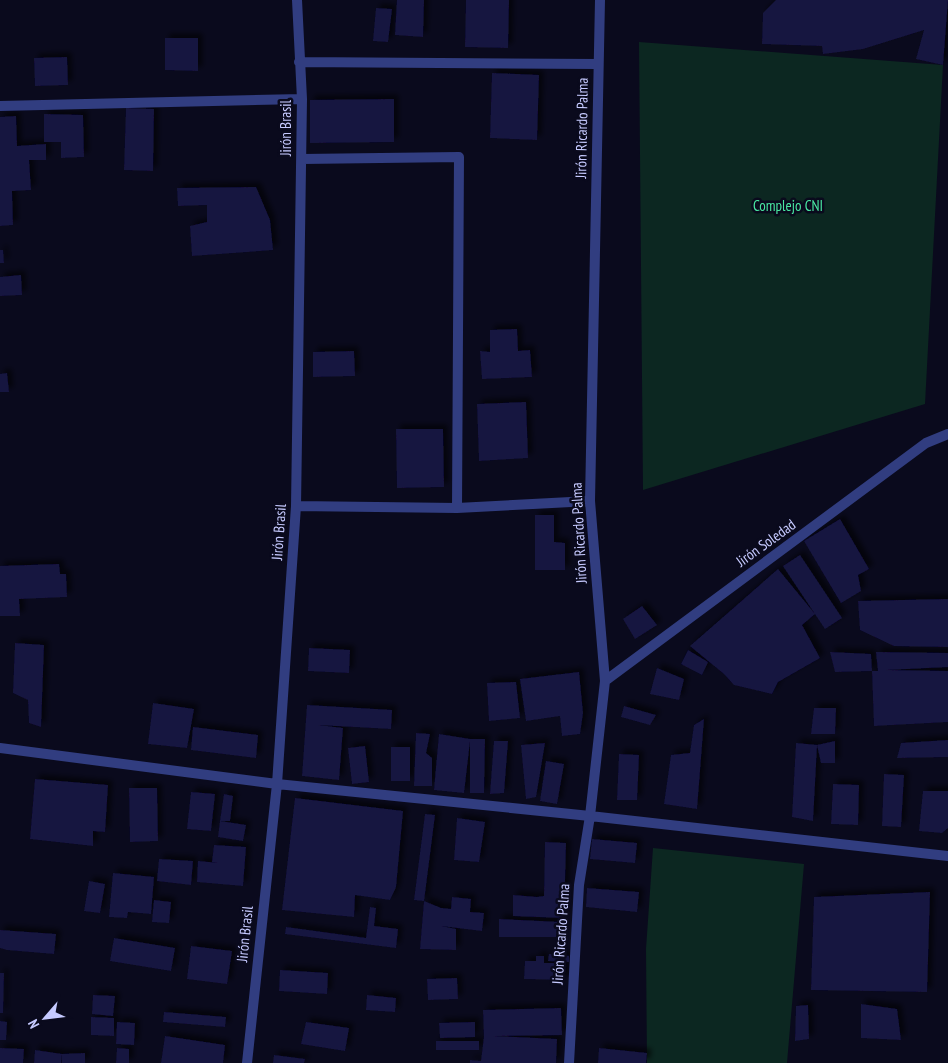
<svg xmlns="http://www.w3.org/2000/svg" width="948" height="1063" viewBox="0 0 948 1063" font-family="'PT Sans Narrow',sans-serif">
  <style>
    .green { fill: #0c2721 }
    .building { fill: #15143f; filter: url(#shadow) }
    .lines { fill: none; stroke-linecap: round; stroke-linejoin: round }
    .street { stroke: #313d80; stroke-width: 10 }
    .labels { text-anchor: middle; stroke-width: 5; stroke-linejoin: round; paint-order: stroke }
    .street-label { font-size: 15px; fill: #c6caff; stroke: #0a0a1d }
    .park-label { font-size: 15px; fill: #49e8a2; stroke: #0a0a1d }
  </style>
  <defs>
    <filter id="shadow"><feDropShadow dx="4.5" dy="-4.5" stdDeviation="2.5" flood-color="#0009"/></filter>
  </defs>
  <rect width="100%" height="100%" fill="#0a0a1d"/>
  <path class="green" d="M639 42 943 65 925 404 643 490Z
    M653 848 804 864 787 1063H647L646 949Z"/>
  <path class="building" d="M397 0H424L423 37 395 35Z
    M466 0H509L508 48 465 47Z
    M776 0H948L943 65 916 59 924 30 863 49 823 54 822 46 762 44 763 13Z
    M376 8 392 9 388 42 373 41Z
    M165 38H198V71L165 70Z
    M67 57 68 85 35 86 34 58Z
    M492 73 539 75 537 140 490 138Z
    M394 99V142L310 143V100Z
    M126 108 154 109 153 171 124 170Z
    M44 114 83 115 84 157 61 158V142H44Z
    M16 116 17 146 46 144V160H29L31 190 12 191 13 225 0 226V117Z
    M256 187 270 220 273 250 192 256 190 226 207 222V205L178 206 177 188Z
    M0 250H3L4 263H0Z
    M21 275 22 295 0 296V277Z
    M517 329 518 351 530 350 532 377 482 379 480 351 490 352V330Z
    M354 351 355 376 313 377V352Z
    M7 373 9 392H0V374Z
    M526 402 528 458 479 461 477 404Z
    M396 429H443L444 487 397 488Z
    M535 515H554V542L565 543V570H535Z
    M840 519 869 569 858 575 861 591 841 603 804 541Z
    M800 555 842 618 825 629 783 566Z
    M59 564 60 574H66L67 597 19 599 20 616H0V566Z
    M778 569 815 614 802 625 820 658 778 682 772 694 734 685 724 674 690 646Z
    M948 599V647L894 646 860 630 858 601Z
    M642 606 657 625 635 639 623 619Z
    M15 643 44 645 41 727 29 723 28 700 13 693Z
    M309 648 350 650 349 673 308 671Z
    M688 650 708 662 702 675 681 664Z
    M830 652 871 654 872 671 835 672Z
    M876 652 948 653V667L886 670 948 671V722L874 726 872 671H878Z
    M657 668 684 679 679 700 650 694Z
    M579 672 583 713 580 734 562 736 560 716 526 721 520 679Z
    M516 682 520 718 489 721 487 683Z
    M153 703 194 709 187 748 148 744Z
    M307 705 392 710 391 729 318 725 343 728 339 780 302 776Z
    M624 706 656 715 650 725 621 717Z
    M814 708H836L835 734H811Z
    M704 719 697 809 664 804 671 755 690 753 694 725Z
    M193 727 258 735 256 758 191 750Z
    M416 733 430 734 426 753 432 758V786H414Z
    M439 734 470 739H485L484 793H470V741L464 793 434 790Z
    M948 740V757L897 758 901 743Z
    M494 741H508L504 793 490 794Z
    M835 741V763H821L817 745 813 821 792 817 796 743 817 745Z
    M545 743 536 797 526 799 521 745Z
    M365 746 369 782 352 784 348 748Z
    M391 747H410V781H391Z
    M619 754 639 755 637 800H617Z
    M546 761 564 764 557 804 540 801Z
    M884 774 904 775 901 827 882 826Z
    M35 779 108 785 105 832 93 831V846L30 839Z
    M833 784 859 785 858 825 831 824Z
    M129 788H157L158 841 130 842Z
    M923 791H948V828L942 833 919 831Z
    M191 792 215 794 211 831 187 829Z
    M224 794 233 796 230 821H220Z
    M295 798 403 811 396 887 390 900 355 895 354 917 282 910Z
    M425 814 435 815 424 901 414 900Z
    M457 818 485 822 479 862 454 860Z
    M220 821 246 825 243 841 218 837Z
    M592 839 637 843 635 863 590 859Z
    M545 842 566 843 564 918 513 916V895L537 897 544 896Z
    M214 845 246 847 243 886 197 882 198 861 219 863 212 862Z
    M159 859 193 861 191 885 157 881Z
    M113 873 154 877 151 914 128 912 127 918 109 917Z
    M89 881 105 884 100 913 84 911Z
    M587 888 639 892 637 912 586 907Z
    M930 892 927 992 811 990 814 897Z
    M452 897 471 899 470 912 484 913 482 931 441 926 456 929V950L420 949 424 901 441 908 451 909Z
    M154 900 171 902 169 923 152 922Z
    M370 907 376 908 374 926 398 929 396 948 285 934 286 927 366 938Z
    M499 919 560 922 562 937H499Z
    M0 930 56 934 54 954 7 950 0 948Z
    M114 938 175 948 171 971 110 961Z
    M191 946 232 951 227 984 187 979Z
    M549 954 569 956V962L548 961Z
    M536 956H544V963H564V980L524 979 525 961H536Z
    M280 970 328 973 327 994 279 991Z
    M0 973H4L3 1013H0Z
    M457 978 458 999 428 1000 427 979Z
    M93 995 115 996 113 1016 92 1014Z
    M367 995 396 998 395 1012 366 1010Z
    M861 1004 897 1009 901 1040 861 1038Z
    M808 1005 809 1039 795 1041 796 1006Z
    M561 1008 562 1035 493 1036 557 1039 556 1063H470V1060L481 1061 484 1037 483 1010Z
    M164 1012 226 1017 225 1027 163 1022Z
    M91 1017 114 1018V1036L91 1035Z
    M0 1021 7 1022 6 1040H0Z
    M117 1022 135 1023 134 1045 116 1044Z
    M306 1022 349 1028 345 1051 301 1044Z
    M475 1022V1037L440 1038 439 1023Z
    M165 1036 225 1045 223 1063H161Z
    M436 1041H479V1050H436Z
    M0 1048 24 1049 23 1063H0Z
    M117 1048 129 1049V1063H116Z
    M599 1048 647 1053 646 1063H598Z
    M35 1050 62 1054 61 1063H34Z
    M85 1053V1063H62V1054Z
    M274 1055 305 1059 304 1063H273Z"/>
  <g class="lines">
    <path class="street" d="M299 62 598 64
      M0 106 302 99
      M302 159 459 157 457 508
      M296 506 457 508 590 501
      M605 681 926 443 948 434
      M0 748 277 784 590 816 948 856
      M247 1063 277 784 296 506 302 99 297 0
      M569 1063 579 885 590 816 605 681 590 501 600 0"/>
  </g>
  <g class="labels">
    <g class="street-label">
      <text transform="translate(286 128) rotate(-90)" y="5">Jirón Brasil</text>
      <text transform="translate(582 128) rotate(-89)" y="5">Jirón Ricardo Palma</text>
      <text transform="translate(279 532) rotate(-86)" y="5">Jirón Brasil</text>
      <text transform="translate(579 533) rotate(-93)" y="5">Jirón Ricardo Palma</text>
      <text transform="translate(766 543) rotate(-36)" y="5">Jirón Soledad</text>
      <text transform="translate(245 934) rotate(-84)" y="5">Jirón Brasil</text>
      <text transform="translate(561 934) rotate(-86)" y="5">Jirón Ricardo Palma</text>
    </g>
    <g class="park-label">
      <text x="788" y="211">Complejo CNI</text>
    </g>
  </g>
  <g transform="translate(45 1018) rotate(242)" stroke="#0a0a1d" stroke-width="4" paint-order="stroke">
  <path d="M0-4L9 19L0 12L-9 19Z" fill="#c6caff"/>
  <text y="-8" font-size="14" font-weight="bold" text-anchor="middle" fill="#c6caff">N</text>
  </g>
</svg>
